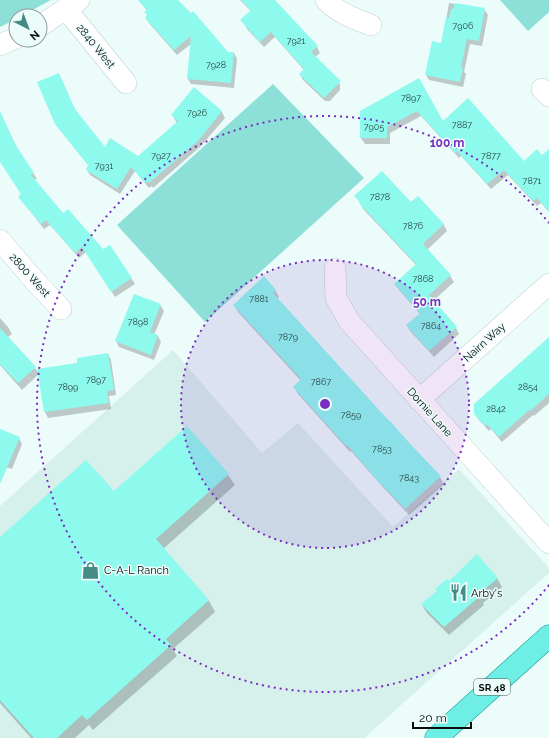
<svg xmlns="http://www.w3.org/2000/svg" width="549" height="738" viewBox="0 0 549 738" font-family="Raleway,sans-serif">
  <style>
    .built { fill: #d6f0ec }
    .green { fill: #8de0d7 }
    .shadow { fill: #0003 }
    .building { fill: #8ef9ed }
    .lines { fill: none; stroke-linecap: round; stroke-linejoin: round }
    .minor-casing { stroke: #c2d3d1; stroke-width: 22 }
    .primary-casing { stroke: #0c988e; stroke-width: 23 }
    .minor { stroke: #fff; stroke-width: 21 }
    .primary { stroke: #6eeee5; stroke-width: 22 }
    .ring { fill: none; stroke: #7b2cbf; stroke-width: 2; stroke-dasharray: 2 4 }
    .labels { text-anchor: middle; stroke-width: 3; stroke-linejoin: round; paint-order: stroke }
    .number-label { font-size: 9px; fill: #2a4844 }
    .shield { fill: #ebfcfa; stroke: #4c5553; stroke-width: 1 }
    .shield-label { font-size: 10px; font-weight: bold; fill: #080d0c }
    .street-label { font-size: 11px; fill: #080d0c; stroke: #ebfcfa }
    .poi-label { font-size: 11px; fill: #080d0c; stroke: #ebfcfa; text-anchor: start }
    .centre { fill: #7b2cbf; stroke: #ebfcfa; stroke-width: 2 }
    .ring-label { font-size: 12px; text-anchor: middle; font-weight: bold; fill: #7b2cbf; stroke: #ebfcfa; stroke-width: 3; stroke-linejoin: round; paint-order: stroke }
  </style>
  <rect width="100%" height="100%" fill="#ebfcfa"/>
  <path class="built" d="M173 350 262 453 298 423 393 527 459 469 549 568V573L364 738H0V506Z"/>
  <path class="green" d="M0 0H51L21 16H16V19L0 27Z
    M500 0H549V12L528 31Z
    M273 84 364 178 205 322 117 225Z"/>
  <path class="shadow" d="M148 0H177L227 53H234L237 59 234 88 191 84 188 79 191 44 177 55 149 23 146 18 148 16 147 11 143 5Z
    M240 0H274L317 47 320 53 315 57 337 79 340 85V90L330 101H325L303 80 300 74 304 70 275 37 264 47 247 29 244 23 251 11Z
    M449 3 484 9 488 15 482 46 470 44 464 72 466 74 463 87 429 80 426 75 442 44Z
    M419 80 442 123 524 162 542 157 549 159V212L541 203 537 206 508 175 491 189 461 156 459 158 421 116 390 133V144H365L361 138V111Z
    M195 89 222 112 225 118 201 146 153 188 152 186 149 188 135 171 120 194 90 175 87 170 89 166 60 130 56 124 76 112 105 148 138 157 177 123 172 115Z
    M0 112 17 148 37 179 34 180 62 214 103 251 131 278 135 284 115 297 86 252 79 258 50 225 44 229 23 202 19 197 22 195 0 161Z
    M356 196 410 203 418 197 444 225 447 231 427 250 450 276 454 282 433 301 456 328 459 334 434 357 411 332 407 326 420 314 399 290 395 284 416 265 364 210Z
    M275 290 279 297 277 299 440 477 444 484 409 515 381 485 351 451 350 452 298 394 294 387 301 381 238 312 234 305Z
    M160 305 164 311 154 335 158 336 161 342 154 360 119 347 116 341Z
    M0 318 8 327 12 334 8 337 35 368 39 374 22 390 0 365Z
    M549 338V403L534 416 533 415 502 442 491 429 489 431 478 419 475 413Z
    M108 354 111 360 116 395 109 396 111 409 48 418 45 412 39 370 79 363Z
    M187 427 228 475 235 485 163 549 209 601 215 612 173 649 177 656 93 730 89 725 75 738H31L0 703V538L114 492Z
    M0 430 19 438 22 444 12 469 5 467 0 479Z
    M497 578 502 587 483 603 484 605 449 635 427 613 422 605 449 582Z"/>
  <path class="building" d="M138 0H178L191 13 193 11 228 52H234L231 83 187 79 191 36 174 50 145 18 147 15 144 12 147 10Z
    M241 0H275L318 46 311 52 341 81 324 98 299 74 304 69 271 32 260 42 240 20 251 10Z
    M455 3 485 8 479 41 467 39 461 67 463 68 460 82 425 75 432 41 441 43 446 17 449 18 451 9H453Z
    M59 73 75 109 105 147 110 138 138 156 178 121 171 115 194 87 222 111 198 141 149 183 148 181 145 183 131 167 117 189 86 170 88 165 55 124 37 82Z
    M419 78 443 121 468 98 524 161 537 149 542 155 549 149V211L537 198 533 201 504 170 487 184 457 151 455 153 417 111 387 127V138H360V111Z
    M0 111 15 144 34 173 31 175 63 213 68 209 103 249 110 245 132 278 111 292 82 247 75 253 46 220 41 224 18 197 21 194 0 162Z
    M382 171 411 202 418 196 444 224 423 244 451 275 429 295 457 327 429 351 406 325 420 313 394 284 416 264 359 203 360 202 354 196Z
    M264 276 276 290 273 293 389 421H390L412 446 441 476 405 509 376 479 347 445 346 446 293 387 301 379 233 305Z
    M134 294 161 304 150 332 158 335 151 355 115 341Z
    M0 328 36 367 18 383 0 364Z
    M549 337V394L530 411 529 410 499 437 487 424 485 426 474 414V404Z
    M108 353 114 390 107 391 109 403 44 412 37 369 77 363V358Z
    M187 426 229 474 156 539 209 600 166 639 171 645 87 720 82 715 57 738H34L0 700V537L86 460 114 491Z
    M0 429 20 437 0 484Z
    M477 554 498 578 479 594 480 596 444 627 421 604 437 591 435 589 447 579 449 581Z"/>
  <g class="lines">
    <defs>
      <path id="minor" d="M326 0C338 13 355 19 371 25
        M66 9 126 83
        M40 26 79 0
        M0 45 16 38
        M542 89 549 96
        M0 240 33 279 61 309
        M335 269 336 298 349 321 549 543
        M419 400 549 284"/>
      <path id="primary" d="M436 738 549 636"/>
    </defs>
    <use href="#minor" class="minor-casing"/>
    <use href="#primary" class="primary-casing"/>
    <use href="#minor" class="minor"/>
    <use href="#primary" class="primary"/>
  </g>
  <circle cx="325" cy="404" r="144" fill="#7b2cbf" fill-opacity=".12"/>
  <g class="ring">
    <circle cx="325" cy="404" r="144"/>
    <path d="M549 585A288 288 0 1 1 549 223"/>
  </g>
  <defs>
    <symbol id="shop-bare" viewBox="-9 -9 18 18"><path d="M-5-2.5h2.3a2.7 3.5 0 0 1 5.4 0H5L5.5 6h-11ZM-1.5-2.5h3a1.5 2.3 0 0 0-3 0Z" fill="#448b83" stroke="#ebfcfa" stroke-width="2.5" paint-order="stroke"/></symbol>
    <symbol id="restaurant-bare" viewBox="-9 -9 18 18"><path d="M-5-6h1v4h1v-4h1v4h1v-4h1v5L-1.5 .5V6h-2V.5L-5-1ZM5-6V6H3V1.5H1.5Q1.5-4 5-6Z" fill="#448b83" stroke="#ebfcfa" stroke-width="2.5" paint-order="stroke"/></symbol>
  </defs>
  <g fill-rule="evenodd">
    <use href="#shop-bare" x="78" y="558" width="25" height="25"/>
    <use href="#restaurant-bare" x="446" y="580" width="25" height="25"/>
  </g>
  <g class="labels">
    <g class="number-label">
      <text x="463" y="29">7906</text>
      <text x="296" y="44">7921</text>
      <text x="216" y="68">7928</text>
      <text x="411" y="101">7897</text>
      <text x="197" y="116">7926</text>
      <text x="462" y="128">7887</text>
      <text x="374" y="130">7905</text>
      <text x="161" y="159">7927</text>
      <text x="491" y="159">7877</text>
      <text x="104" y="169">7931</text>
      <text x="532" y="184">7871</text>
      <text x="380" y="200">7878</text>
      <text x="413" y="229">7876</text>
      <text x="423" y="282">7868</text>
      <text x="259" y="302">7881</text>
      <text x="138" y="325">7898</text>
      <text x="431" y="329">7864</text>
      <text x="288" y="340">7879</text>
      <text x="96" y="383">7897</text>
      <text x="321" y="385">7867</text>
      <text x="68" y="390">7899</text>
      <text x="528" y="390">2854</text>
      <text x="496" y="412">2842</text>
      <text x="351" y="418">7859</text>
      <text x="382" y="452">7853</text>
      <text x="409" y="481">7843</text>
    </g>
    <rect class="shield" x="474" y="679" width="36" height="16" rx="3"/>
    <g class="shield-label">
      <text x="492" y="691">SR 48</text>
    </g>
    <g class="street-label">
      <text transform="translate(96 46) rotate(51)" y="4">2840 West</text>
      <text transform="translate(30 275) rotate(48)" y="4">2800 West</text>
      <text transform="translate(484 342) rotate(-42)" y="4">Nairn Way</text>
      <text transform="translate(430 412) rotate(48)" y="4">Dornie Lane</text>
    </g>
    <g class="poi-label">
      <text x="104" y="574">C-A-L Ranch</text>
      <text x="471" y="597">Arby's</text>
    </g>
  </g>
  <circle cx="325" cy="404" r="6" class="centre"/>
  <g class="ring-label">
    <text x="447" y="147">100 m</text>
    <text x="427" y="306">50 m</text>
  </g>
  <g transform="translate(28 28) rotate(138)"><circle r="19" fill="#ebfcfa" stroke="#909c9b"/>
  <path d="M0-3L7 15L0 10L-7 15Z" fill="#448b83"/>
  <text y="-6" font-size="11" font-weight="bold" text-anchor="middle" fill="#080d0c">N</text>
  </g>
  <path d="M413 722v6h58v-6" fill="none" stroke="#080d0c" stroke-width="2"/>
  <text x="419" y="722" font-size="12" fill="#080d0c" stroke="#ebfcfa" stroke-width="3" paint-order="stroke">20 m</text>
</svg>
